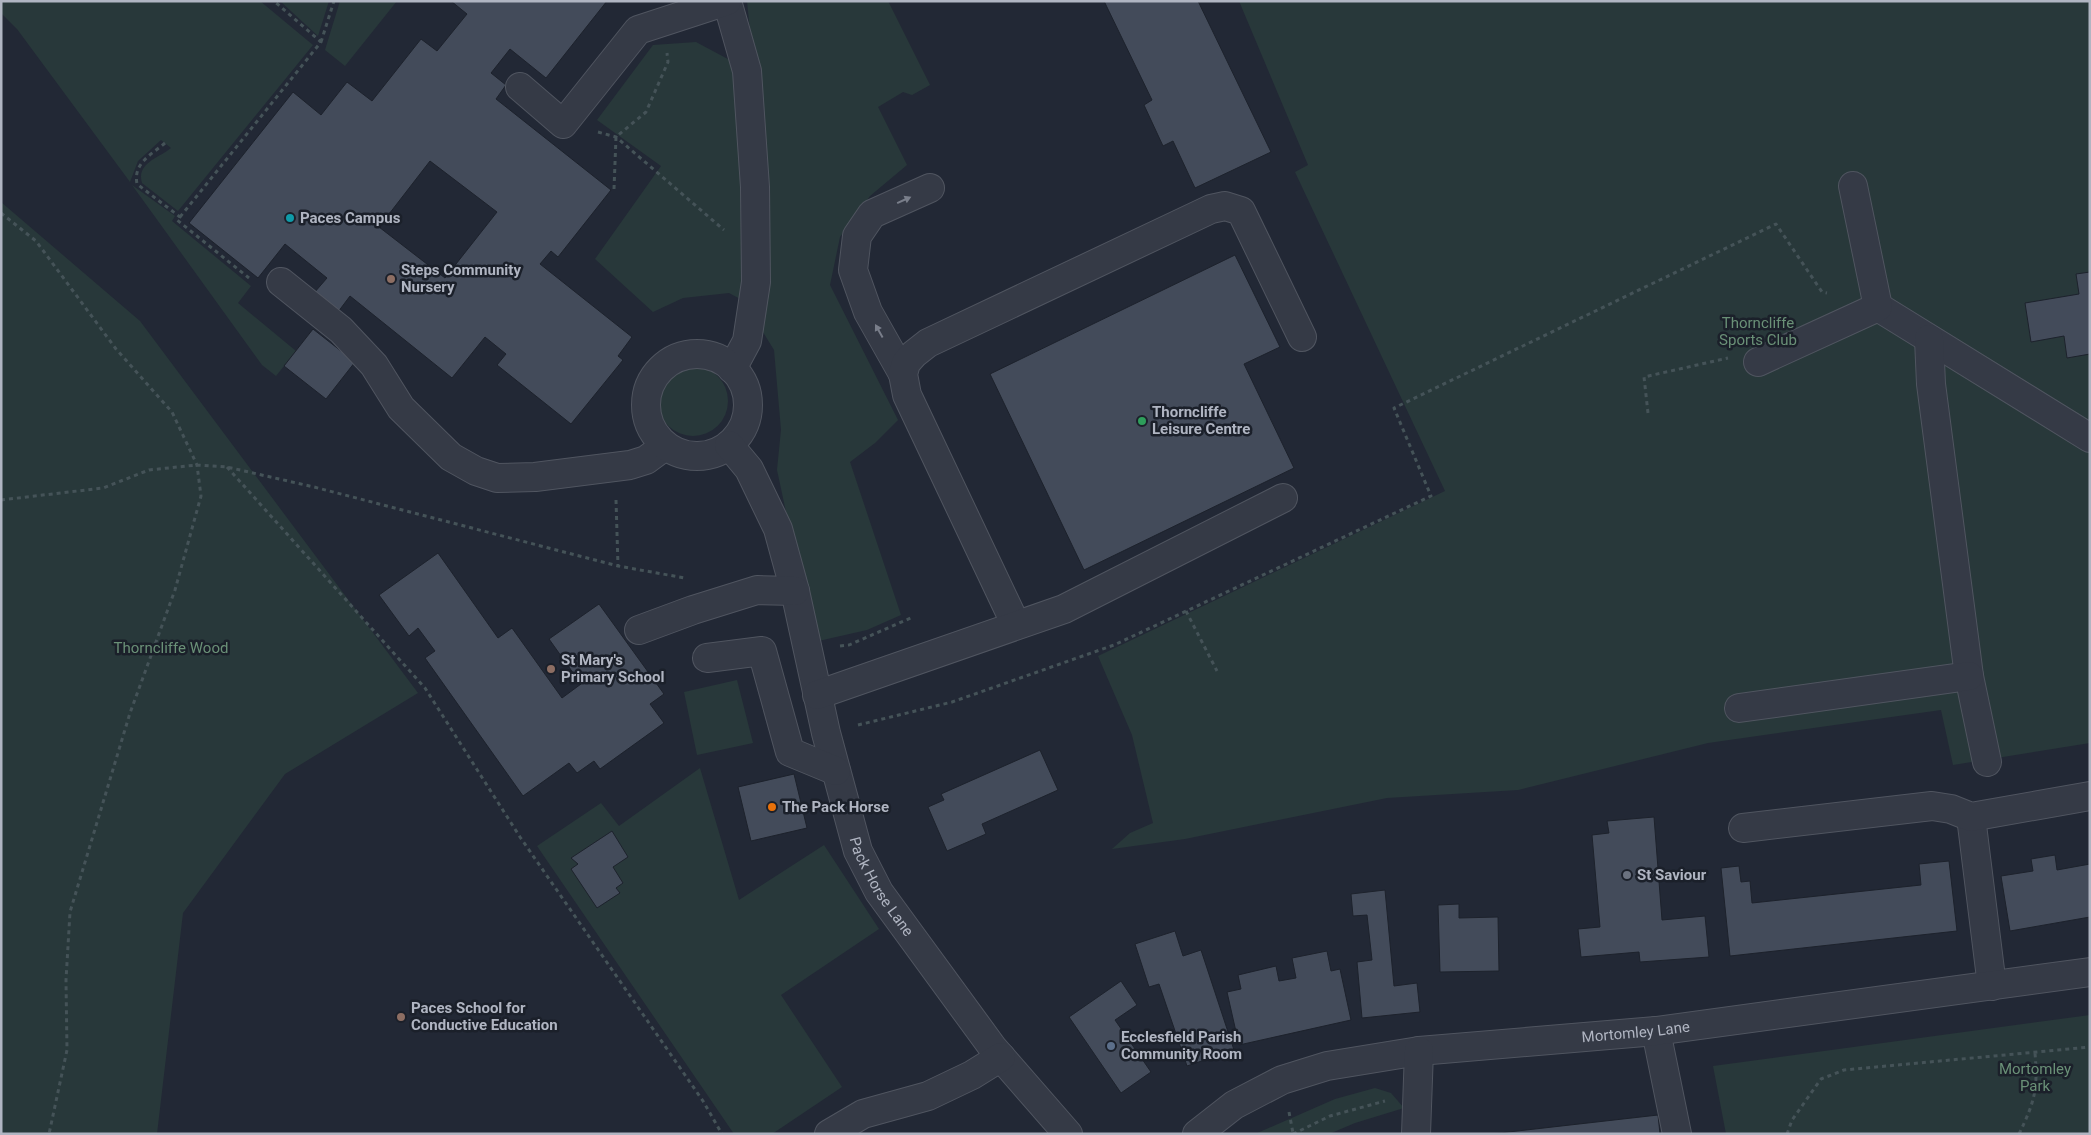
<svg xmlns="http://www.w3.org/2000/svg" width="2091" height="1135" viewBox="0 0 2091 1135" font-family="Roboto,sans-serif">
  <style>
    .green { fill: #28383a }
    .building { fill: #434b5a; stroke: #1d222c; fill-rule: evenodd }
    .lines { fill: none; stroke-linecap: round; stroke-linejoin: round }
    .minor-casing { stroke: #505560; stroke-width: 30 }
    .path { stroke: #455358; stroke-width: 3; stroke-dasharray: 4 4; stroke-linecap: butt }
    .minor { stroke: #353a46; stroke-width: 28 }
    .oneway { fill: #797e8a }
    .culture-dot { fill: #0f9aa8; stroke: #1b202a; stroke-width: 2 }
    .education-dot { fill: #8d6e63; stroke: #1b202a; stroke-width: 2 }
    .leisure-dot { fill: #2e9e5b; stroke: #1b202a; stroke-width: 2 }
    .food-dot { fill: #e8710a; stroke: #1b202a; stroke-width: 2 }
    .worship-dot { fill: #6b7280; stroke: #1b202a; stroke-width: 2 }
    .service-dot { fill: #5c6f8a; stroke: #1b202a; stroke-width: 2 }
    .labels { text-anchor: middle; stroke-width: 5; stroke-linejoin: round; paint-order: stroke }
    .poi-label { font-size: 15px; font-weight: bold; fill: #b0b5c2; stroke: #1b202a; text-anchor: start }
    .park-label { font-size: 15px; fill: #6a9077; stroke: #1b202a }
    .street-label { font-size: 15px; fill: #b0b5c2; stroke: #1b202a }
  </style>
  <rect width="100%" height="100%" fill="#222835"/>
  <path class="green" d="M1 1H260L313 45 178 211 142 183C136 163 159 158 171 148L161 140 138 161 130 182 17 29 1 13Z
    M280 1H329L318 36Z
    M340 1H397L345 66 325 50Z
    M747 1H888L930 85 912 95 903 92 878 107 907 165 870 196 840 237 830 285 898 420 875 443 850 462 901 615 867 630 814 642 777 470 781 430 774 350 744 301 729 293 683 298 653 312 595 259 661 166 597 120 653 45 696 42 754 73Z
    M1239 1H2090V743L1953 765 1941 710 1708 743 1518 790 1387 798 1185 839 1112 849 1130 833 1153 823 1132 735 1098 656 1445 491 1295 172 1308 165Z
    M132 185 175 216 172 221 251 286 238 303 296 351 276 376 262 365Z
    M1 202 140 321 418 693 285 774 183 913 157 1134H1Z
    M658 401a35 35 0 1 1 70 0a35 35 0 1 1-70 0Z
    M737 680 753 743 697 755 684 692Z
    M700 768 739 900 824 845 879 929 781 995 842 1087 772 1134H734L537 846 601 803 619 826Z
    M2090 1015V1134H1726L1713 1066Z
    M1375 1088 1391 1093 1404 1108 1355 1123 1329 1134H1255L1335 1099Z"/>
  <path class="building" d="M451 1H607L546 78 510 49 491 73 506 85 496 99 611 190 558 257 551 251 540 264 632 337 618 356 623 360 571 424 497 365 506 354 485 337 452 378 350 296 338 312 314 293 327 278 285 244 258 278 189 223 293 92 321 115 347 82 372 101 421 39 437 51 467 14ZM430 161 497 212 445 278 379 227Z
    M1104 1H1198L1271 152 1195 188 1173 141 1163 146 1144 105 1152 100Z
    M1235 255 1280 347 1244 364 1294 468 1084 570 990 374Z
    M2090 272V354L2067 358 2064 336 2031 342 2025 303 2079 294 2076 274Z
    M313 329 355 362 326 399 284 366Z
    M438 553 498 638 512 628 562 698 581 684 549 639 599 604 664 694 650 704 664 723 600 769 594 761 577 773 569 763 523 796 425 658 435 651 418 628 409 636 379 595Z
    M1040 750 1058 790 982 824 986 834 947 851 928 807 944 800 941 794Z
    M794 774 807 828 751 841 738 787Z
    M1654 817 1662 920 1705 916 1709 957 1640 962 1639 952 1581 957 1578 929 1600 927 1592 835 1609 833 1607 821Z
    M612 831 628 857 613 867 623 883 616 888 620 893 597 908 571 869 578 864 571 858Z
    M2055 855 2057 870 2090 864V917L2010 931 2001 876 2033 871 2031 859Z
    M1949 861 1957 931 1730 956 1721 868 1739 866 1741 882 1750 881 1752 903 1921 885 1919 864Z
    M1385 890 1394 986 1417 983 1420 1012 1362 1018 1357 962 1372 960 1367 915 1353 916 1351 894Z
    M1459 904V918L1498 917 1499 971 1440 972 1438 905Z
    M1175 931 1183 956 1201 950 1234 1050 1187 1066 1159 984 1149 987 1135 944Z
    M1327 951 1331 971 1340 969 1351 1020 1239 1045 1227 992 1241 989 1238 975 1276 966 1279 981 1296 978 1292 958Z
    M1121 981 1137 1005 1115 1020 1151 1072 1121 1093 1069 1017Z
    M1658 1115 1660 1134H1491Z"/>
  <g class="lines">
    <defs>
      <g id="minor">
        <path d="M727 1 747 71 755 187 756 282 747 341 732 369"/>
        <path d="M520 87 563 124 638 30 727 1"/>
        <path d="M281 282 341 330 374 365 401 408 451 457 476 471 497 478 535 477 630 465 646 460 665 446"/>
        <path d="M1878 307 2090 438"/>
        <path d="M1929 339 1931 384 1969 676 1987 762"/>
        <circle cx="697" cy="405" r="51"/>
        <path d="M1758 362 1878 307 1853 186"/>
        <path d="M903 374 868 312 853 270 857 236 872 214 930 188"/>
        <path id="s1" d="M729 445 749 469 778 529 795 591 826 733 858 851 879 892 993 1048 1068 1134"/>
        <path d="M1016 625 907 395 903 374 906 363 914 354 928 343 1211 209 1225 206 1241 211 1302 337"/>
        <path d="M639 630 693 610 757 590 795 591"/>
        <path d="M707 658 762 651 790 752 836 771"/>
        <path d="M817 695 1064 609 1283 498"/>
        <path d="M1739 708 1969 676"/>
        <path d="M1971 817 1992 986"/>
        <path d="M1743 828 1932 806 1951 809 1971 817 2090 796"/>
        <path d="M1656 1031 1677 1134"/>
        <path d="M829 1134 863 1114 928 1096 972 1075 1001 1057"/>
        <path id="s2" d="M1197 1134 1234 1105 1282 1080 1327 1066 1419 1051 1656 1031 2090 972"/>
        <path d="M1416 1134 1419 1051"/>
      </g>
    </defs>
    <use href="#minor" class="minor-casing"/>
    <path class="path" d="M321 42 334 1
      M598 132 616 137 724 230
      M165 143C151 155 133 163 137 184L180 217 177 220 249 278
      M614 189 616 137 646 112 668 62 667 53
      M1 213 36 241 116 349 172 412 197 465 201 496 175 590 130 713 70 912 66 980 67 1050 49 1134
      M180 217 321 42 274 1
      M1648 413 1644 377 1728 358
      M227 467 425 688 520 837 703 1101 722 1134
      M1 500 103 488 149 470 197 465 227 467 314 487 618 566 685 578
      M616 500 618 566
      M1186 611 1217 671
      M840 646 849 645 913 617
      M858 725 952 702 1114 645 1431 496 1394 408 1776 224 1822 292 1827 293
      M1289 1112 1293 1133
      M1293 1134 1330 1116 1385 1101
      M1787 1134 1792 1120 1821 1079 1844 1070 2090 1047
      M2019 1134C2035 1101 2038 1089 2035 1053"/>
    <use href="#minor" class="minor"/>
  </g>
  <defs><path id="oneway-solid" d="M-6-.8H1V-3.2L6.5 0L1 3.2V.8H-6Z" transform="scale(1.25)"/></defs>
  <g class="oneway">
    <use href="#oneway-solid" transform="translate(904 200) rotate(-24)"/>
    <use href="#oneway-solid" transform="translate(879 331) rotate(-119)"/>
  </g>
  <circle class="culture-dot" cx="290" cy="218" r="5"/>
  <g class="education-dot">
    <circle cx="391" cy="279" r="5"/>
    <circle cx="551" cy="669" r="5"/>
    <circle cx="401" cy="1017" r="5"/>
  </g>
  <circle class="leisure-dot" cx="1142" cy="421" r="5"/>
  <circle class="food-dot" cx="772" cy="807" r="5"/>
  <circle class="worship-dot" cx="1627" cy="875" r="5"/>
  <circle class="service-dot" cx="1111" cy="1046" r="5"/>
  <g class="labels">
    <g class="poi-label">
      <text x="300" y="223">Paces Campus</text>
      <text x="401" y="275">Steps Community<tspan x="401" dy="17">Nursery</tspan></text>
      <text x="1152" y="417">Thorncliffe<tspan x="1152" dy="17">Leisure Centre</tspan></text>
      <text x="561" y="665">St Mary's<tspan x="561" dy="17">Primary School</tspan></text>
      <text x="782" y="812">The Pack Horse</text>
      <text x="1637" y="880">St Saviour</text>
      <text x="411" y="1013">Paces School for<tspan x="411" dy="17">Conductive Education</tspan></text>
      <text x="1121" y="1042">Ecclesfield Parish<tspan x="1121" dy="17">Community Room</tspan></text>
    </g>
    <g class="park-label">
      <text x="1758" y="328">Thorncliffe<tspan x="1758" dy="17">Sports Club</tspan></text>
      <text x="171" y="653">Thorncliffe Wood</text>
      <text x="2035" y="1074">Mortomley<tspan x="2035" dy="17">Park</tspan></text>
    </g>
    <g class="street-label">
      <text dy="5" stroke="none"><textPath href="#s1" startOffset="472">Pack Horse Lane</textPath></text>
      <text dy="5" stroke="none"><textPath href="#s2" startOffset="459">Mortomley Lane</textPath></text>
    </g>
  </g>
  <rect width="2091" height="1135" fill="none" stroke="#b0b5c2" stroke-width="5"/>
</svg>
